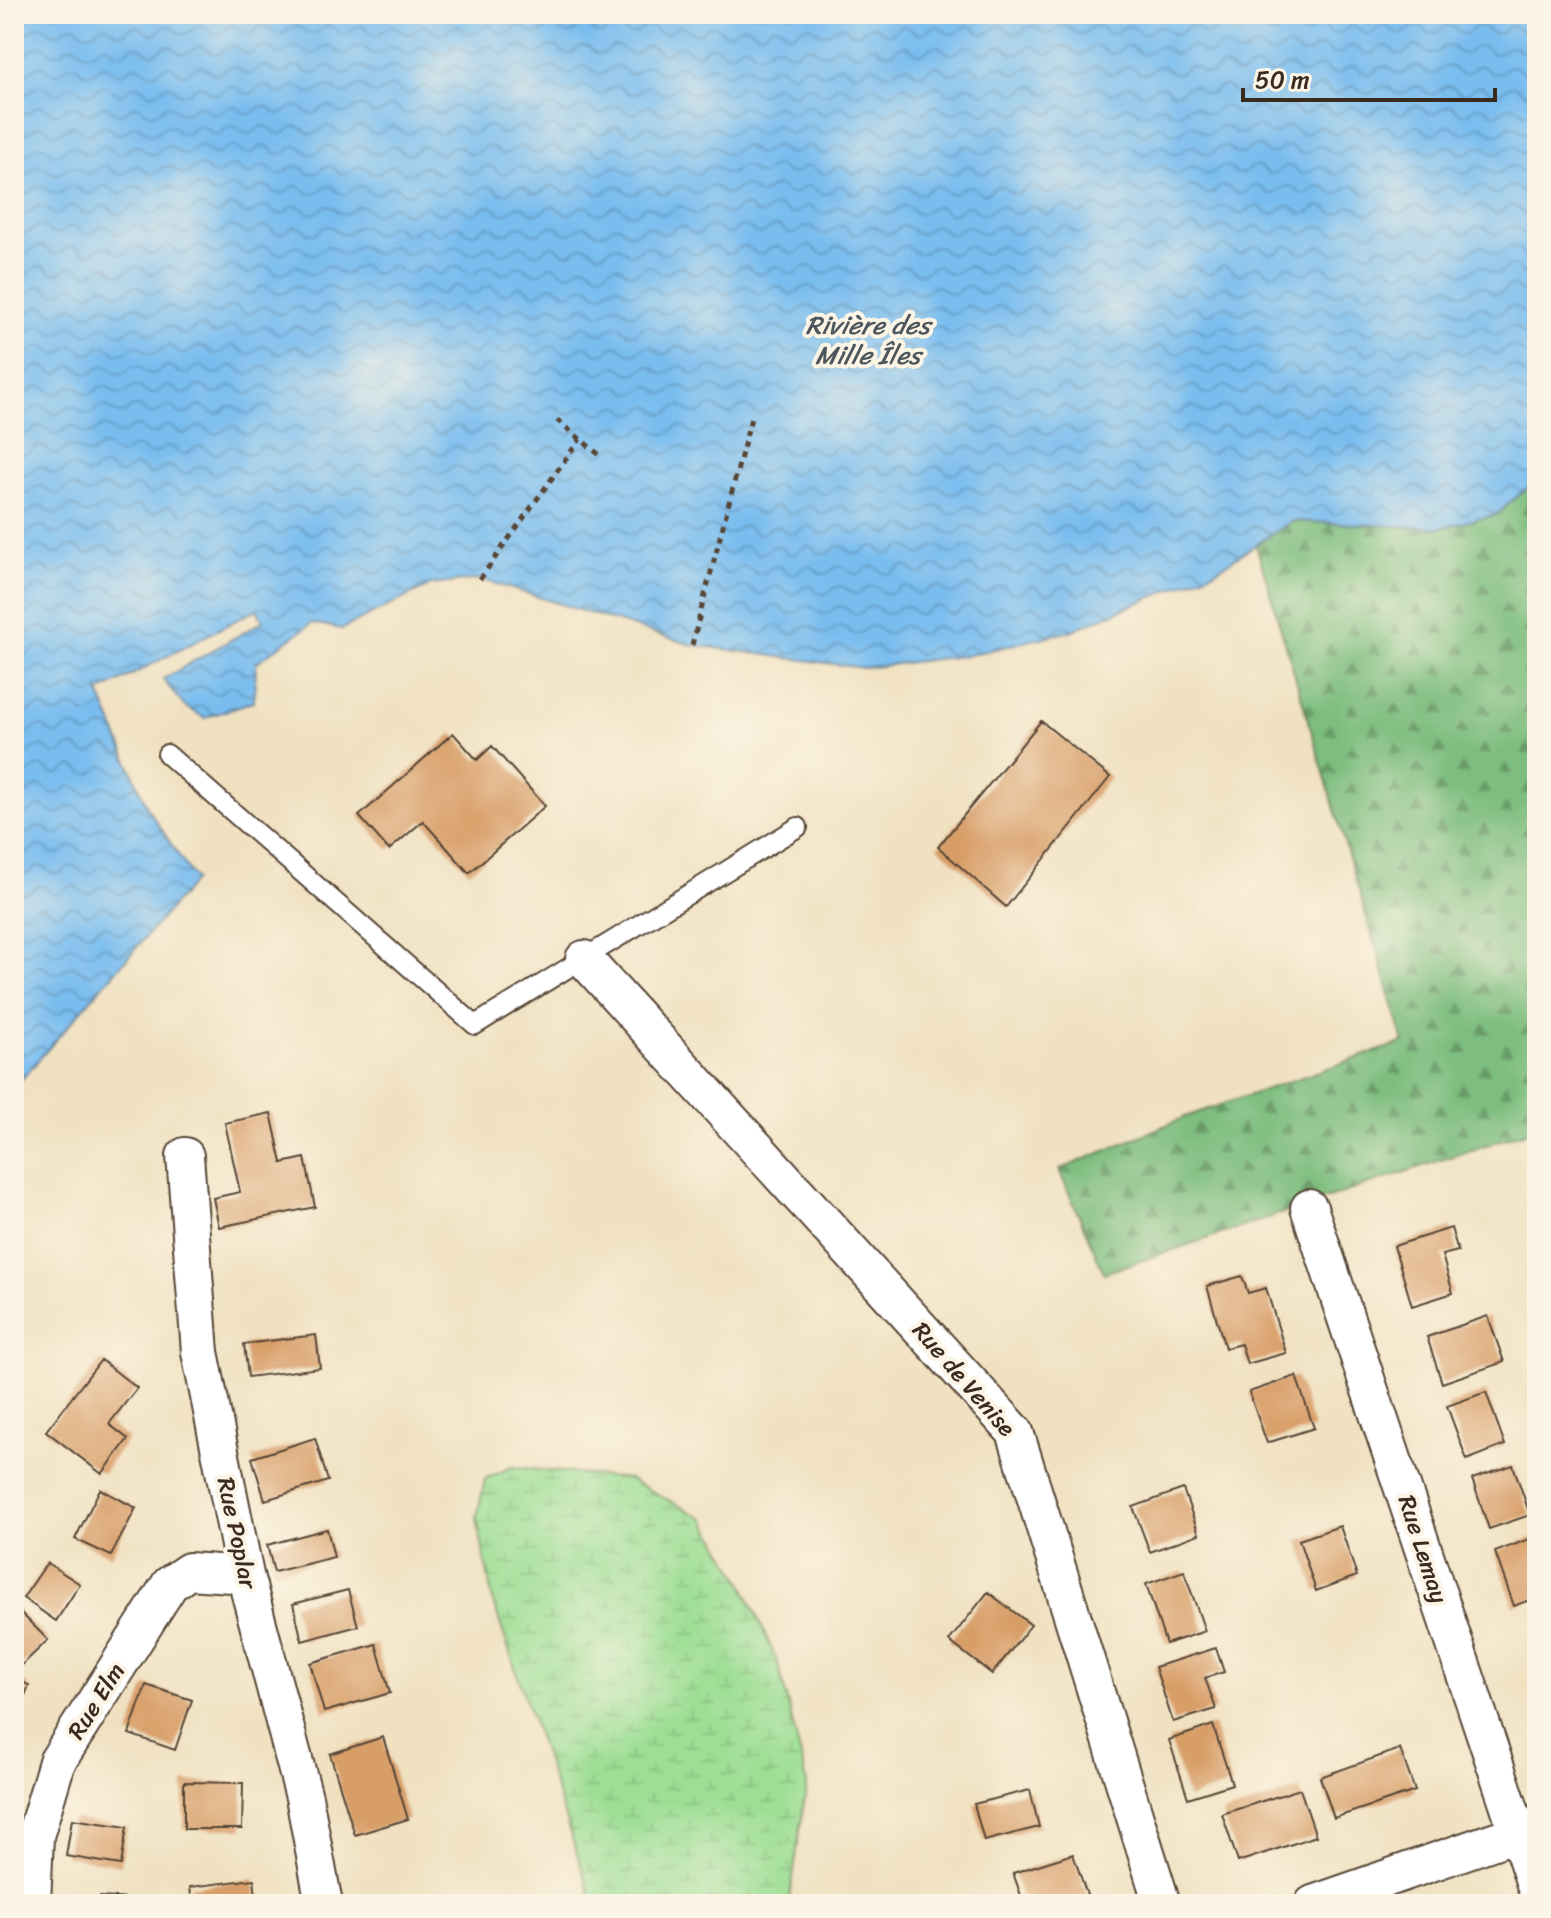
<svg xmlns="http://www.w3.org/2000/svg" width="1551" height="1918" viewBox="0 0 1551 1918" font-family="Sriracha,sans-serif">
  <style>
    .forest { fill: url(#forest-firs); stroke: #5c744e; stroke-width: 2 }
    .wetland { fill: url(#wetland-marsh); stroke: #6c8459; stroke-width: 2 }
    .water { fill: url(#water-waves); stroke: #5a7486; stroke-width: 2 }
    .building { fill: #d89e68 }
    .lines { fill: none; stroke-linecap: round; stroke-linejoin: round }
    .service-casing { stroke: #564536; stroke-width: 22 }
    .minor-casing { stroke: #564536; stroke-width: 40 }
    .path { stroke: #564536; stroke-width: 5; stroke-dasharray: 6 6; stroke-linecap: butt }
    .service { stroke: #fff; stroke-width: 18 }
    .minor { stroke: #fff; stroke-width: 36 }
    .labels { text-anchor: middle; stroke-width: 8; stroke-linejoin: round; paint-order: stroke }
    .street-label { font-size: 24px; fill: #3b2a1e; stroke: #fcf5e5 }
    .water-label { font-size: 26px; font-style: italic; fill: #4e565d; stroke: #fcf5e5 }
  </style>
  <defs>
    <pattern id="forest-firs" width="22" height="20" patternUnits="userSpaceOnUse" patternTransform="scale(2)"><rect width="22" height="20" fill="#7dbd7e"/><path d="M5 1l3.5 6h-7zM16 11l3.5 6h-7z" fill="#689a67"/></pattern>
    <pattern id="wetland-marsh" width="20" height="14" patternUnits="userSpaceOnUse" patternTransform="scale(2)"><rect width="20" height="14" fill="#9cde94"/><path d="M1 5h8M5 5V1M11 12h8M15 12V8" fill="none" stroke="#87bf7f"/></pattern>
    <pattern id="water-waves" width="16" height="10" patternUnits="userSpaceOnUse" patternTransform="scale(2)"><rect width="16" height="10" fill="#79bdef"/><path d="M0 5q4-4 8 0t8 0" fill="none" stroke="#649ac1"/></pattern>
  </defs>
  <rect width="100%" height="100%" fill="#fcf5e5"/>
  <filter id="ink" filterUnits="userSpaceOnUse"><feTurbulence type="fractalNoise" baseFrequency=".0125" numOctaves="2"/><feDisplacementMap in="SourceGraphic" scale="16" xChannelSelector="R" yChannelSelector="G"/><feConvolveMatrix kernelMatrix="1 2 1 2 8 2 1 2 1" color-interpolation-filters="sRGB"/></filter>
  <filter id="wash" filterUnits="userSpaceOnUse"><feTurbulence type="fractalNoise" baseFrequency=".006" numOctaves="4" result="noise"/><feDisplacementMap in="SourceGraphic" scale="32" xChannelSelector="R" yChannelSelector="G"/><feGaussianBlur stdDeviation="1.8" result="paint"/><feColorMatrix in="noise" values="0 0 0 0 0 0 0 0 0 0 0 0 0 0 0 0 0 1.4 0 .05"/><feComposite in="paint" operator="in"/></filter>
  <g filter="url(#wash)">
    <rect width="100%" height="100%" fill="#f0e1c1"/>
    <path class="forest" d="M1537 479V1128L1104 1273 1059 1170 1188 1116 1404 1042 1256 545 1292 521 1438 528 1496 515Z"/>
    <path class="wetland" d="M512 1467 629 1479 704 1519 744 1586 778 1664 807 1782 789 1904H592L589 1889 493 1602 477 1518 485 1479Z"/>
    <path class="water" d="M14 14H1537V479L1496 515 1438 528 1292 521 1215 571 1070 631 969 655 864 668 692 645 480 579 431 585 342 629 312 623 256 663 254 701 205 718 184 706 163 679 263 621 257 609 99 692 148 809 195 880 14 1088Z"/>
    <g id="blocks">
      <path class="building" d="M1041 721 1110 777 1006 907 938 847Z
        M453 733 477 760 492 746 545 806 469 873 423 821 389 850 359 816Z
        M271 1113 282 1163 305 1158 315 1207 219 1227 213 1198 240 1192 225 1123Z
        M1451 1228 1458 1251 1442 1255 1453 1293 1412 1306 1394 1246Z
        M1242 1276 1248 1293 1266 1288 1286 1353 1247 1364 1241 1344 1225 1348 1207 1286Z
        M1488 1316 1504 1362 1442 1383 1427 1337Z
        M316 1335 320 1368 248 1377 244 1344Z
        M101 1360 137 1388 109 1424 128 1439 102 1474 46 1431Z
        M1296 1376 1314 1428 1267 1443 1249 1392Z
        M1486 1392 1505 1445 1467 1460 1447 1406Z
        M315 1438 328 1481 265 1500 252 1458Z
        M1513 1465 1530 1515 1489 1529 1472 1479Z
        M100 1489 136 1508 111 1556 75 1539Z
        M1183 1489 1199 1534 1150 1552 1133 1507Z
        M1340 1526 1357 1576 1316 1591 1299 1540Z
        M327 1529 334 1557 274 1572 267 1545Z
        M1534 1537 1537 1546V1597L1514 1606 1495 1552Z
        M47 1563 80 1584 56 1621 23 1598Z
        M1184 1571 1205 1631 1166 1644 1146 1584Z
        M348 1590 358 1626 302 1641 293 1604Z
        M988 1592 1031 1625 992 1674 949 1641Z
        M18 1610 48 1640 22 1665 14 1656V1614Z
        M376 1644 390 1693 324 1712 310 1663Z
        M1216 1648 1224 1672 1205 1678 1216 1709 1173 1722 1155 1667Z
        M14 1679 29 1685 14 1724Z
        M146 1685 192 1700 175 1750 129 1734Z
        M1213 1725 1232 1784 1188 1798 1169 1740Z
        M383 1737 408 1819 355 1835 330 1754Z
        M1400 1749 1415 1791 1334 1818 1320 1777Z
        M184 1782 243 1783 242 1829H184Z
        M1300 1789 1316 1836 1238 1862 1222 1814Z
        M1030 1790 1039 1827 984 1841 974 1804Z
        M72 1819 127 1827 121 1865 66 1856Z
        M1073 1854 1087 1895 1060 1904H1024L1013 1873Z
        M254 1879 257 1904H192L190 1887Z
        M100 1897 145 1900V1904H100Z"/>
    </g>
  </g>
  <g filter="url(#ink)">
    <use href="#blocks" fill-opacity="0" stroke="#564536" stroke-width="2"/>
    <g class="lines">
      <defs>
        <path id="service" d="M167 754 475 1025 798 827"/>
        <path id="minor" d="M584 959 1015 1432 1162 1904
          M185 1156 200 1352 245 1575 304 1797 324 1904
          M1309 1208 1537 1890
          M32 1904 35 1836 57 1762 170 1584 189 1571 245 1575
          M1313 1904 1537 1826"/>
      </defs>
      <use href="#service" class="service-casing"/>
      <use href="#minor" class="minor-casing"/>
      <path class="path" d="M557 420 601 456
        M480 579 580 439
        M692 645 752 414"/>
      <use href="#service" class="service"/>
      <use href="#minor" class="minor"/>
    </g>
  </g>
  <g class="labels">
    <g class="street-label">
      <text transform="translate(964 1379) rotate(49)" y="8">Rue de Venise</text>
      <text transform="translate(237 1533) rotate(78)" y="8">Rue Poplar</text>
      <text transform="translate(1423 1549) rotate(72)" y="8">Rue Lemay</text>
      <text transform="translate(96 1701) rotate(-58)" y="8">Rue Elm</text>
    </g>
    <g class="water-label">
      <text x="868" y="334">Rivière des<tspan x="868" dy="30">Mille Îles</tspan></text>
    </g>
  </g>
  <rect width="1551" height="1918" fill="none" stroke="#fcf5e5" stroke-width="48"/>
  <path d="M1243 88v12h252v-12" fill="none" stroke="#3b2a1e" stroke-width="4"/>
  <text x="1255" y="88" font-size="24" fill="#3b2a1e" stroke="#fcf5e5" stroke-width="6" paint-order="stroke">50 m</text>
</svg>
